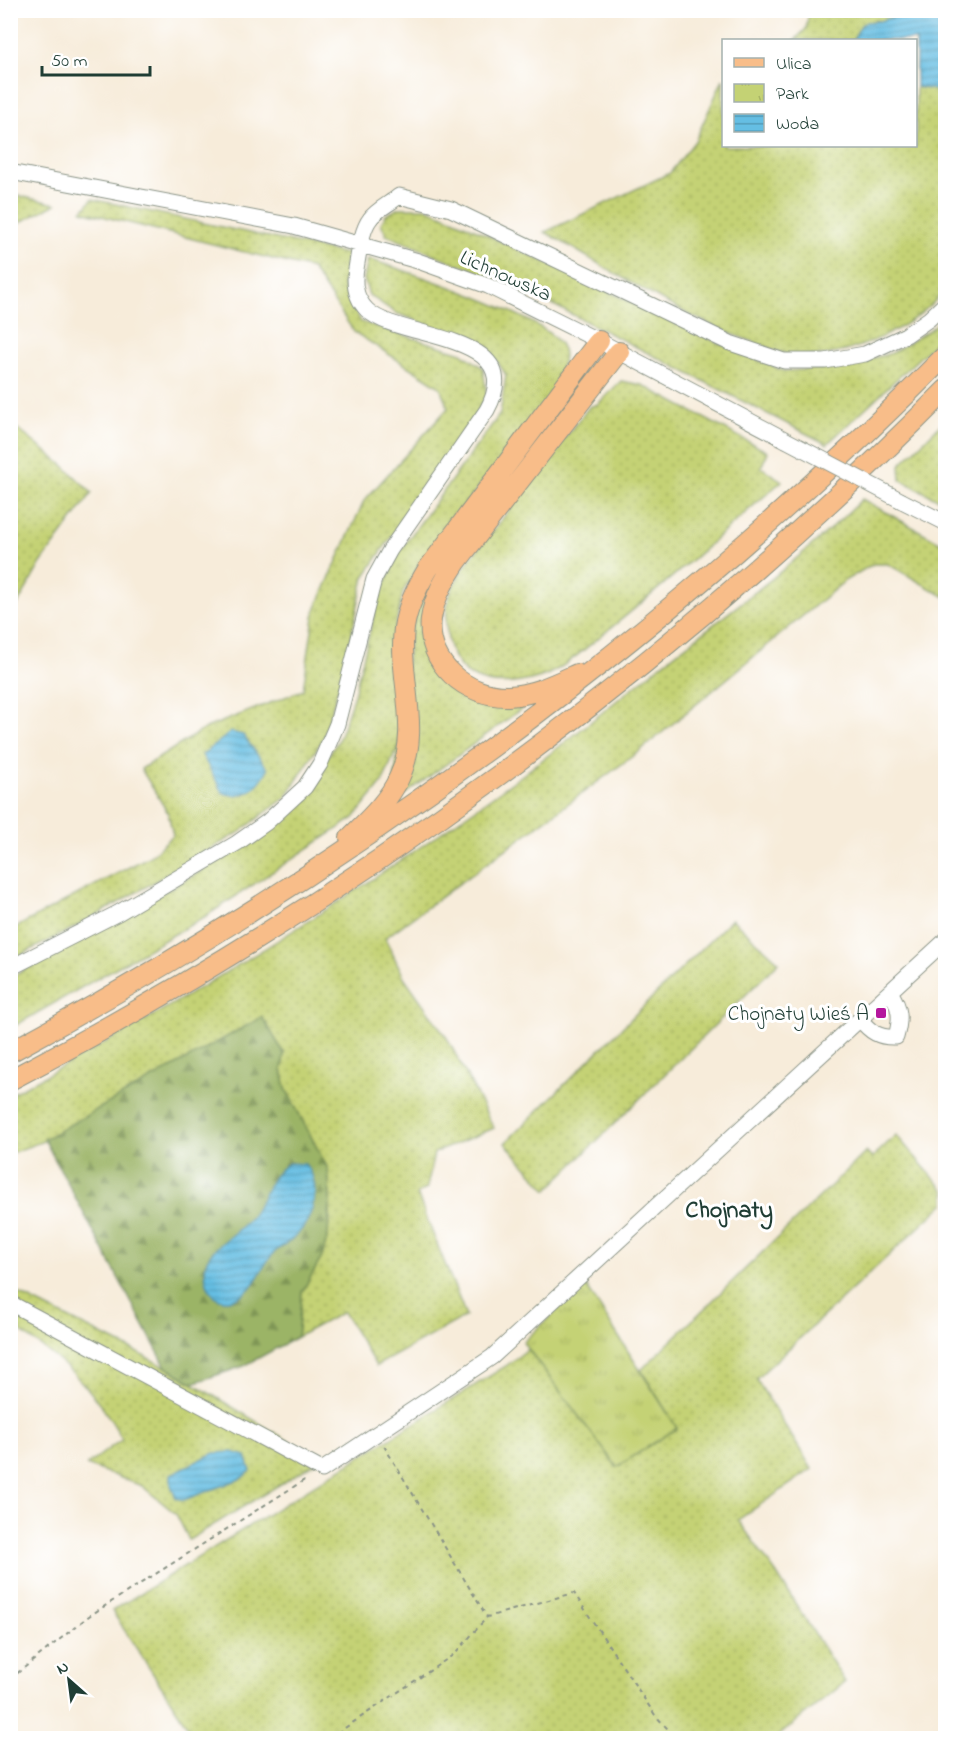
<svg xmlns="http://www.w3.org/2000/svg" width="956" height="1749" viewBox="0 0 956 1749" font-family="'Indie Flower',sans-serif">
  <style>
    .grass { fill: url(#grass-dots); stroke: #728854; stroke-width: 1.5 }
    .forest { fill: url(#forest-firs); stroke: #5d784d; stroke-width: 1.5 }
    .park { fill: url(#park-tufts); stroke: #728854; stroke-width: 1.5 }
    .water { fill: url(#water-rules); stroke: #427e8c; stroke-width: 1.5 }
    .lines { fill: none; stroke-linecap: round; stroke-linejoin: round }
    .minor-casing { stroke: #8b9487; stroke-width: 17 }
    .major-casing { stroke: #8b9487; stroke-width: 22 }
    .path { stroke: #8b9487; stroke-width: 2; stroke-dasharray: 4.5 4.5; stroke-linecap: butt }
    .minor { stroke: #fff; stroke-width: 15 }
    .major { stroke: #f8bd89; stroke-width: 20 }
    .minor-bridge-casing { stroke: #8b9487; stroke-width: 17; stroke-linecap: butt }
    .minor-bridge { stroke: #fff; stroke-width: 15 }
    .poi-dot { fill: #b5179e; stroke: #fff; stroke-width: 2 }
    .labels { text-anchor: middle; stroke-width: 6; stroke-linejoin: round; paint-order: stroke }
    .street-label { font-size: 21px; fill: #1f3d34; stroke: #fff }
    .poi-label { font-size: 21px; fill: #1f3d34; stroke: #fff; text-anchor: end }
    .quarter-label { font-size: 24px; font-weight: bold; fill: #1f3d34; stroke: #fff }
  </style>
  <defs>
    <pattern id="grass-dots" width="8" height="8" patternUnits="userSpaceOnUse" patternTransform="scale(1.5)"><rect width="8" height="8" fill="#c4d274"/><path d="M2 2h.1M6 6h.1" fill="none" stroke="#a8b565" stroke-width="1.8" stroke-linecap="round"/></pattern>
    <pattern id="forest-firs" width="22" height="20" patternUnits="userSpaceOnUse" patternTransform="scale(1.5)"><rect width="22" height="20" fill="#9bb466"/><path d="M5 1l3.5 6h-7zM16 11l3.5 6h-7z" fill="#7e9455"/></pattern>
    <pattern id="park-tufts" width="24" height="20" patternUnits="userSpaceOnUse" patternTransform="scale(1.5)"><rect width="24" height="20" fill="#c4d274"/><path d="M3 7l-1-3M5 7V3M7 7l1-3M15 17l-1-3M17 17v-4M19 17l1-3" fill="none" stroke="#a8b565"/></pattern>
    <pattern id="water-rules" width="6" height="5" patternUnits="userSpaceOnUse" patternTransform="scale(1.5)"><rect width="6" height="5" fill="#65bee3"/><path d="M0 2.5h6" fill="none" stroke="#539cb9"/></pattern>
  </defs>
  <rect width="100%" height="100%" fill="#fff"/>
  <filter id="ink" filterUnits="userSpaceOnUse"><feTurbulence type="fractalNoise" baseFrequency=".0167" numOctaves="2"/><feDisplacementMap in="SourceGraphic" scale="12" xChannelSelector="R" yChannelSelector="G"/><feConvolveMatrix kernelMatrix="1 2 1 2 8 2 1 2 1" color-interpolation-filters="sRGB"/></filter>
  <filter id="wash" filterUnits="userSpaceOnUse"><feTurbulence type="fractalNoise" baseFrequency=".008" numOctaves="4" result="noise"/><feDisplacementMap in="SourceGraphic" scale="24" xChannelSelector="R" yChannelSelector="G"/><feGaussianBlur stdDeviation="1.35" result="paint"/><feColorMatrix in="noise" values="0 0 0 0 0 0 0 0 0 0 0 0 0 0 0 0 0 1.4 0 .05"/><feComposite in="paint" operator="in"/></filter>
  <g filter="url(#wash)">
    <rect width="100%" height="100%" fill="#f7ecda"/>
    <path class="grass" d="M809 11H928L904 13 880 21 874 20 857 32 853 40H795L806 29Z
      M723 79 724 146H916V87L935 90 945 96V290C913 329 842 363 790 355 779 353 767 347 756 343 681 317 613 271 545 232L670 173 695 141Z
      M11 194 56 204 11 227Z
      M92 199 347 254 343 286 361 322 462 353 483 368 487 397 364 577 345 665 323 739 286 797 240 832 87 921 11 960V930L152 855 173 835 168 813 141 769 206 728 303 690 315 610 364 501 448 408 440 387 354 332 312 269 82 211Z
      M399 208H426L455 220 712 340 784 371 837 368 892 353 931 329 945 314V334L827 444 530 293 386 235 381 223 386 215Z
      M368 259C403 270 548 316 562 347 567 357 561 368 557 377L560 384 422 559 403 592 393 637 399 744 382 783 354 818 206 916 11 1028 10 978 253 842 289 815 338 741 353 698 378 600 399 552 500 414 506 375 488 347 396 313 369 295 364 279Z
      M621 381 642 385 768 452 761 467 782 481C725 530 670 581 612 627 595 640 577 657 558 669 536 682 499 689 475 678 444 663 441 616 452 589 463 564 484 543 500 522 529 484 559 445 589 407L598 404Z
      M557 412 559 415 456 554 423 635C425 674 460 704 498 708 506 709 519 705 524 707L392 804 410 632 422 593Z
      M945 420V503L901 480 900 465Z
      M11 424 63 465 92 493 41 563 11 616Z
      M862 499 945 545V597L888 564H873L846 580 641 750 385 938 404 977 447 1038 494 1128 434 1153 427 1188 417 1194 466 1316 376 1366 343 1312 297 1337 302 1292 322 1257 330 1219V1200L328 1169 286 1089 282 1070 284 1053 11 1153V1094C189 1000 362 892 525 773 568 741 610 706 652 672 724 616 797 563 862 499Z
      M732 919 779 962 547 1190 505 1143Z
      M896 1135 945 1191V1203L756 1379 812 1469 738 1520 776 1573 845 1682 776 1738H195L112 1611 506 1366 528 1349 617 1467 677 1428 641 1370 866 1152 872 1158Z
      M10 1289 166 1367 320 1460 189 1540 176 1514 142 1486 87 1465 122 1439C93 1385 61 1359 11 1325Z"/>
    <path class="forest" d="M262 1017 284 1053 282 1070 286 1089 328 1169 330 1200 328 1235 322 1257 302 1292 297 1337 244 1366 193 1383 166 1367 44 1139Z"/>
    <path class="park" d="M585 1284 677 1428 617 1467 523 1342Z"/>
    <path class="water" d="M946 11 945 96 935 90 916 87V40H853L861 25 866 22 880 21 904 13Z
      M231 732 243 735 268 769C258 788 245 800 223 793L202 755Z
      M289 1163 305 1164C323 1184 314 1217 297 1235 290 1242 279 1247 272 1255 258 1272 254 1295 229 1300 209 1303 201 1275 207 1260 210 1253 217 1247 222 1243 232 1235 242 1227 250 1218 265 1200 267 1176 289 1163Z
      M233 1452 246 1456 251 1471 240 1479 184 1500 176 1498 171 1485V1474L214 1453Z"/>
  </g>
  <g filter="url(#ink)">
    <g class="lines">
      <defs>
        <path id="minor" d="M10 172 294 226 418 261 488 286 599 341 786 440
          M902 501 946 523
          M10 968 118 913 237 843 267 822 305 787 320 764 337 724 374 579 390 550 487 410C530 331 399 341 367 310 354 297 353 281 357 263 359 251 362 229 370 219 376 210 391 203 399 196L451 209 730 343 784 361H825L865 354 906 335 929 319 946 303
          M860 1019C870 1032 879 1038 896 1037 901 1019 901 1008 890 992
          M10 1303 322 1470 492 1357 946 940"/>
        <path id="major" d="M577 674C555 684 533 695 508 696 466 697 426 663 431 619 434 597 445 579 457 561L619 352
          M350 838C368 820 388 802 399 778 422 730 398 678 404 628 407 606 417 587 428 569L599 341
          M10 1052C355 866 670 633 946 355
          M10 1080C354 900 673 666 946 390"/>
      </defs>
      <use href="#minor" class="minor-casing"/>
      <use href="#major" class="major-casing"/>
      <path class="path" d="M384 1446 487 1617 574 1593 655 1715 676 1738
        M10 1679 89 1616 306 1479
        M330 1738 456 1653 487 1617"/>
      <use href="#minor" class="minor"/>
      <use href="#major" class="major"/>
      <defs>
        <path id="minor-bridge" d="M786 440 902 501"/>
      </defs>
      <use href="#minor-bridge" class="minor-bridge-casing"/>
      <use href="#minor-bridge" class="minor-bridge"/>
    </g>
  </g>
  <rect class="poi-dot" x="875" y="1007" width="12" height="12" rx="3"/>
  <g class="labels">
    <g class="street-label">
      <text transform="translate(506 275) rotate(24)" y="7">Lichnowska</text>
    </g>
    <g class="poi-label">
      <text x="869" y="1020">Chojnaty Wieś A</text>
    </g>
    <g class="quarter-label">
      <text x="729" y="1217">Chojnaty</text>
    </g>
  </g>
  <rect width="956" height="1749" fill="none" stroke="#fff" stroke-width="36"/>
  <rect x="722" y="39" width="195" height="108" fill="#ffffff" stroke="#a5b1ae" stroke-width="1.5"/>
  <rect x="734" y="58" width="30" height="9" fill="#f8bd89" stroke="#a5b1ae" stroke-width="1.5"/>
  <text x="776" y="69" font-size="18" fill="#1f3d34">Ulica</text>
  <rect x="734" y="84" width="30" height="18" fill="url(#park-tufts)" stroke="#a5b1ae" stroke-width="1.5"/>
  <text x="776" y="99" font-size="18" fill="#1f3d34">Park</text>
  <rect x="734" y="114" width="30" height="18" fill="url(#water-rules)" stroke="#a5b1ae" stroke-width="1.5"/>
  <text x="776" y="129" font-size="18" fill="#1f3d34">Woda</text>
  <g transform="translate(69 1680) rotate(332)" stroke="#ffffff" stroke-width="4.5" paint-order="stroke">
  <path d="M0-4.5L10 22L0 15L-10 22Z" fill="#1f3d34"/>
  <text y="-9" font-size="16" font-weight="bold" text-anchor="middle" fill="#1f3d34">N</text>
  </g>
  <path d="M42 66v9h108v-9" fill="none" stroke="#1f3d34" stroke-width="3"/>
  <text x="51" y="66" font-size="18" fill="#1f3d34" stroke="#ffffff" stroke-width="4.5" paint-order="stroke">50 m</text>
</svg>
